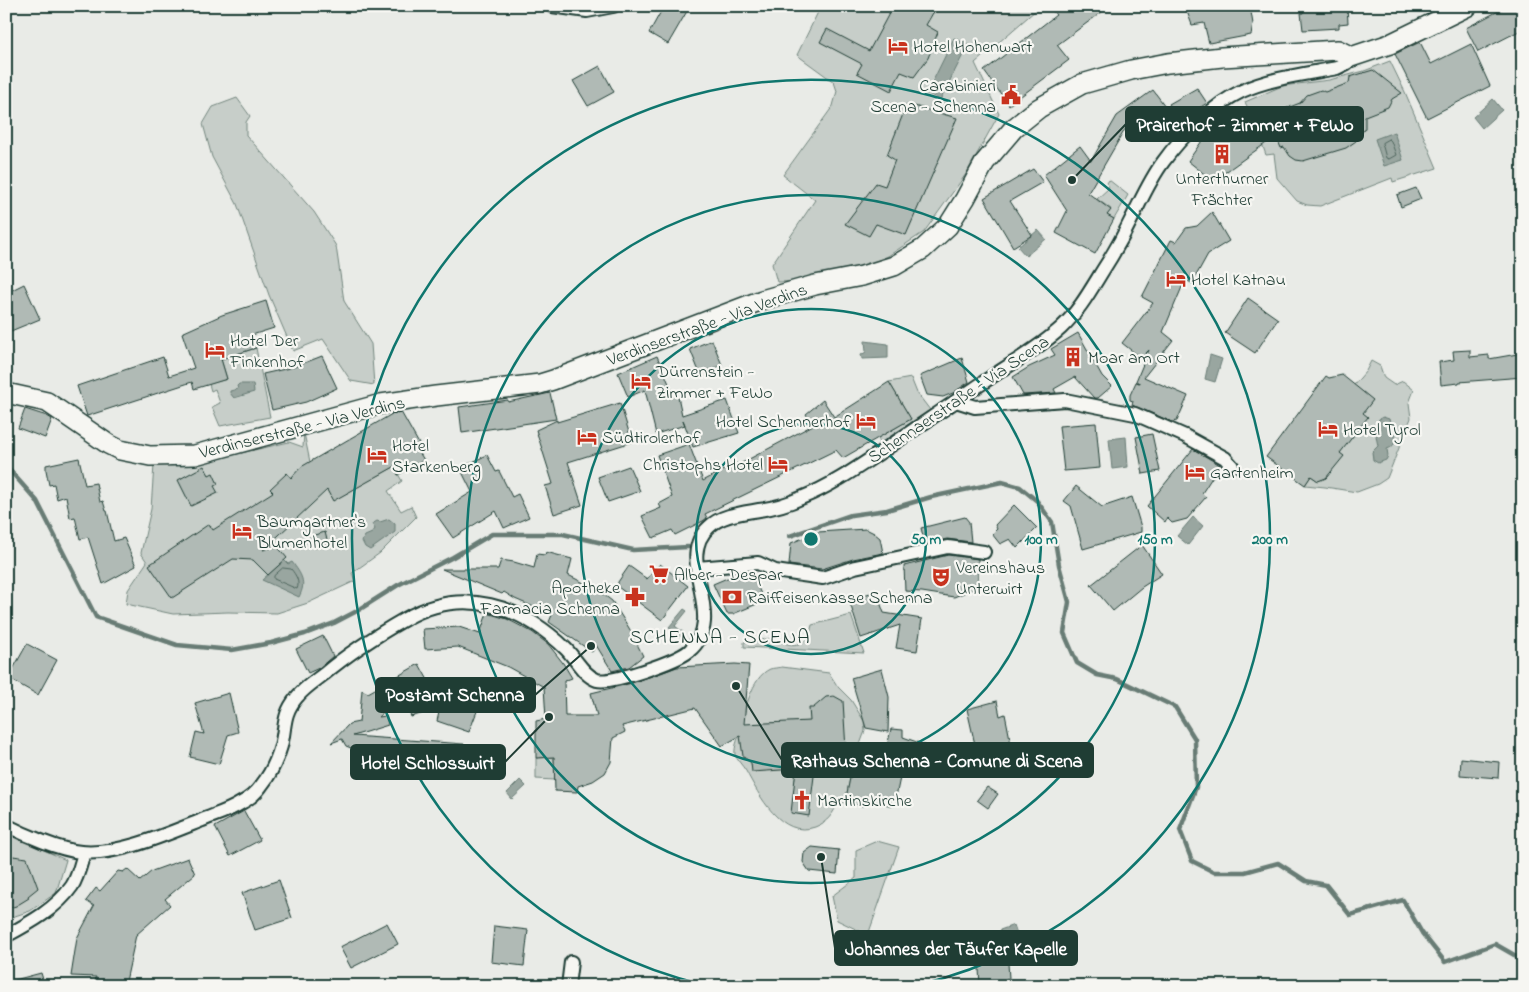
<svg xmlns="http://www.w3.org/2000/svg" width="1529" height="992" viewBox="0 0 1529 992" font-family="'Indie Flower',sans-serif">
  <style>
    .green { fill: #c7cec9; stroke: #73867e }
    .water { fill: #99a6a0; stroke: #687c75 }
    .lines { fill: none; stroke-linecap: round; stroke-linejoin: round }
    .shore { stroke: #50675f; stroke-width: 1 }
    .stream { stroke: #687c75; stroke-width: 4.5 }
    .building { fill: #b0bab5; stroke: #1f3d34 }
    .street-casing { stroke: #1f3d34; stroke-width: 16 }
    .secondary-casing { stroke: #1f3d34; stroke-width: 22 }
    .street { stroke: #f6f6f2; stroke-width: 12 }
    .secondary { stroke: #f6f6f2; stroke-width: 19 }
    .ring { fill: none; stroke: #0f766e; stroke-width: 2.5 }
    .labels { text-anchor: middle; stroke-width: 4.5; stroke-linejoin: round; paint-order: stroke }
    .poi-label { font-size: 18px; fill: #1f3d34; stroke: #f6f6f2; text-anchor: start }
    .street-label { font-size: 18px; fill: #1f3d34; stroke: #f6f6f2 }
    .quarter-label { font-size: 20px; letter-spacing: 1px; fill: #1f3d34; stroke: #f6f6f2 }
    .centre { fill: #0f766e; stroke: #f6f6f2; stroke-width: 2.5 }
    .ring-label { font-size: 15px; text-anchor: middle; font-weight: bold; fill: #0f766e; stroke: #f6f6f2; stroke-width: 4.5; stroke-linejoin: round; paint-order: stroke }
    .leader { fill: none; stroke: #1f3d34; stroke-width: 2 }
    .callout-dot { fill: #1f3d34; stroke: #f6f6f2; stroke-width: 2 }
    .callout { fill: #1f3d34; stroke: #1f3d34; stroke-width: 2 }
    .callout-label { font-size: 19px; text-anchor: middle; font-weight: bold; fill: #fff }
  </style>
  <rect width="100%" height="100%" fill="#e9ebe7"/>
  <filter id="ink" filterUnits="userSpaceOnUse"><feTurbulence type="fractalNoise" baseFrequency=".02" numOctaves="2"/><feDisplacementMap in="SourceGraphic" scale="10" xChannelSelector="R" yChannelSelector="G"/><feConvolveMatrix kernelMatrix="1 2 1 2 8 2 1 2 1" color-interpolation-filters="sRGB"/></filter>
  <g filter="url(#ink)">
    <path class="green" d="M821 6H1033L1036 10 975 63 999 114 966 174 924 232 888 256 851 272 805 281 777 282 772 264 815 200 783 175 833 106 837 91 834 82 797 55Z
      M1390 61 1405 92 1437 168 1393 182 1392 178 1320 206 1307 205 1297 201 1277 178 1274 154 1266 155 1254 121 1245 102 1282 86 1329 80 1364 71Z
      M237 98 250 116 246 122V135L314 212 336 246 344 301 371 344 374 385 351 381 323 339 293 351 269 295 237 204 212 157 203 124 213 107Z
      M1109 180 1128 195 1114 219 1107 215 1111 209 1097 199 1109 188 1107 183Z
      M256 348 270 417 220 426 212 407 220 403 215 389 211 391 209 384 227 379 221 359Z
      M1371 361 1380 366 1384 378 1394 385 1403 381 1414 390 1409 403 1411 418 1387 478 1378 484 1357 492 1325 487 1305 485 1311 476 1318 481 1326 478 1343 456 1340 453 1363 413 1354 385 1366 371Z
      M911 378 917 393 930 410 880 443 878 438 911 419 889 382Z
      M304 433 310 462 333 500 394 467 402 481 388 491 401 511 411 506 416 517 380 553 352 573 355 581 308 603 277 613 228 612 173 614 126 604 128 590 147 562 141 553 151 509 154 465 215 459 289 442 303 447Z
      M851 615 864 653 744 647V642L775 638C784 645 800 649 808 637 810 634 811 629 812 625Z
      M782 667 829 673 838 687 851 700 864 721 865 731 853 763 845 803 838 802C833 814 828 822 815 827 781 839 759 795 746 771 742 765 738 761 735 755 734 746 738 740 740 732 744 714 751 677 770 669 773 668 778 668 782 667Z
      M554 757 555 780 536 779V758Z
      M6 833 66 860 56 893 30 911 6 919Z
      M877 841 899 847 868 935 837 920 832 896 856 878V850Z"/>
    <path class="water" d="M954 38 968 45 940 100 927 93Z
      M1493 99 1502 110 1482 128 1473 117Z
      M1394 132 1403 160 1384 166 1375 139Z
      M1038 230 1046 239 1026 256 1018 247Z
      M865 341 888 344V358L862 359 861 355 866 352Z
      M1210 355 1222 359 1215 382 1205 379Z
      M239 384H253L254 392 234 398 230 393V391L238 389 237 386Z
      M1383 417 1389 419 1390 423 1388 429 1395 434C1397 441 1394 447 1387 449L1388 456 1386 460 1378 463 1373 460 1372 452 1378 446 1376 436 1381 430 1377 422 1379 419Z
      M1126 437 1128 467 1112 469 1109 439Z
      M1193 517 1203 526 1188 545 1177 536Z
      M389 519 395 524V532L370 550 365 547 362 541 365 536 372 533 375 529 372 524 377 521 380 522Z
      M284 560 288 564 292 562C301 574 307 582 299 597L262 580Z
      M684 609 687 611 675 626 684 633 681 637 669 627Z
      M520 780 526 786 512 799 507 793Z
      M1014 925 1022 948 1015 950 1017 956 1010 958 1000 930Z"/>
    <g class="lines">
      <path class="shore" d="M1389 139 1391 141 1396 155 1389 159 1386 158 1382 143Z
        M283 568 291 569C296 575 300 582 297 589L274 579V576Z"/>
      <path class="stream" d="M6 466 37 501 96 617 177 645 232 650 271 643 305 634 334 623 357 611 398 585 453 557 492 534H563L633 550 688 547
        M790 536 851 515 887 510 931 497 1002 482 1020 487 1037 501 1052 522 1059 565 1069 602 1064 633 1077 663 1097 675 1117 679 1175 707 1195 739 1196 787 1180 830 1192 861 1214 872H1245L1278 863 1306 881 1326 885 1350 915 1403 900 1422 933 1445 962 1495 944 1516 956 1523 968"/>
    </g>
    <path class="building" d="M664 6H690L668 44 649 33Z
      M893 6H937L926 25 938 32 928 58 914 77 901 72 891 91 857 73 862 64 820 42 827 29 869 51Z
      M1049 6H1110L1057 45 1069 60 1009 105 984 71 1056 15Z
      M1185 6H1250L1253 24 1251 35 1209 43 1204 23 1192 25Z
      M1304 6H1347L1348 23 1339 24V28L1303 30 1301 13H1303Z
      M1508 6H1523V29L1478 52 1466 28Z
      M1420 42 1431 64 1471 44 1490 86 1427 118 1395 54Z
      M600 66 614 92 588 106 573 81Z
      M1373 70 1402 93 1392 99 1388 107 1365 116V128L1356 141 1346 148 1303 161 1296 160 1290 156 1284 147 1281 148 1276 136 1213 181 1188 161 1204 138 1246 117 1249 123 1300 103 1307 95 1321 90 1325 92 1349 83 1350 77Z
      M1197 88 1207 103 1179 121 1169 104Z
      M1153 90 1165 106 1136 125 1131 119 1088 193 1111 210 1107 215 1114 219 1095 254 1056 233 1067 211 1044 175 1080 146 1091 161 1117 116Z
      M907 104 957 118 906 235 876 224 869 236 845 224 876 183 885 186 895 160 887 155Z
      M1033 169 1043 182 1010 201 1032 235 1013 247 984 198Z
      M1416 188 1421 199 1401 207 1397 195Z
      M1212 212 1229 241 1208 254 1192 283 1185 280 1163 332 1173 340 1144 377 1188 396 1177 421 1172 422 1132 405 1133 401 1130 400V395L1136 382 1140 383V382L1139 383 1136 381 1149 350 1141 358 1122 343 1153 303 1142 297 1171 240 1176 242 1186 228 1197 226Z
      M24 284 40 319 6 333V293Z
      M1248 298 1278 319 1255 353 1225 333Z
      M266 301 274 328 252 335 256 348 221 359 227 379 194 389 192 382 87 416 77 386 163 357 169 376 194 368 182 333 222 315Z
      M1078 333 1102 376 1112 386 1098 398H1094L1075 377 1054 389 1056 393 1023 395 1013 377 1029 367 1055 355 1051 349Z
      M712 340 722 365 700 374 690 349Z
      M1470 350V357L1489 355V359L1523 353V377L1459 382V383L1441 385 1439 362 1454 360 1453 351Z
      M322 356 337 388 306 402 272 410 263 374 294 367Z
      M657 356 673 393 677 392 682 415 727 400 739 433 693 447 683 420 685 425 656 434 645 390 628 397 618 373Z
      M962 358 969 382 953 393 943 397 927 395 920 376Z
      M1342 375 1373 400 1363 413 1368 417 1340 453 1344 456 1326 478 1318 481 1311 476 1305 485 1266 457 1326 376 1329 378Z
      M889 382 911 419 843 458 836 450 705 514 707 518 703 521 675 535 672 530 653 538 642 516 661 508 659 504 672 497 657 455 689 444 703 481 737 463 738 465 813 425 806 414 823 400 834 417Z
      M550 393 556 419 462 433 459 407 508 400V402Z
      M620 403 632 442 568 462 582 505 554 514 545 486 553 484 536 430 557 420V422Z
      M25 409 47 416 52 419 45 438 18 428Z
      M401 412 423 451 419 452 424 460 398 475 394 467 333 501 327 490 263 550 277 546 287 558 268 575 253 560 233 559 172 598 149 565 209 524 213 530 273 492 270 489 287 473 291 478 301 467 392 414Z
      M1096 423 1100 468 1064 471 1059 426Z
      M1152 434 1160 471 1143 474 1136 437Z
      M1193 449 1220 465 1202 493 1206 497 1187 519 1172 523 1167 518 1165 522 1147 506Z
      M487 455 496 472 499 471 512 497 518 494 529 517 504 528 496 511 453 538 436 514 472 492 460 468Z
      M79 458 85 485 96 483 100 502 103 501 106 511H107L114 541 124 538 136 566 103 584 88 537 80 539 75 517 70 518 66 496 57 499 54 484 49 485 46 470V465Z
      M204 466 209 475 213 473 218 484 214 486 218 493 191 506 178 480Z
      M629 466 640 491 608 502 598 477Z
      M1076 486 1102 507 1132 497 1141 527V532L1083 549 1071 506 1064 501Z
      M1014 505 1037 528 1017 548 1010 539 1000 544 992 534 997 529 995 525Z
      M965 517 969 522 971 542 947 539 925 544 921 528Z
      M866 529 874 533 880 538 883 553 853 559 822 569 789 565 791 543 818 532Z
      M325 532 328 544 315 548 311 536Z
      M1142 545 1162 574 1142 587 1113 611 1091 585Z
      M546 552 572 559 568 575 586 584 587 582 612 601 629 628 643 656 629 667 612 671 596 645 592 652 549 622 552 615 515 599 504 592 502 594 442 569H498L501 560 514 562 534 568 537 554 545 555Z
      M948 555 978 559V587L954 597 922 592 905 591 904 566Z
      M660 564 688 586 662 620 618 587V582L629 566 647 579Z
      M746 572 752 575 761 594 758 596 759 598 755 600 757 604 733 614H727L713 584 739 573Z
      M876 591 884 613 922 619 917 651 896 648 900 625 861 638 849 600Z
      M487 613 507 619 532 632 548 644 563 663 572 678 564 681 565 716H597L591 693 632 683 677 667 735 664 749 665 744 724 810 721 809 708H813L826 697 834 696 843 701 847 766 815 768 809 816 791 813 796 769 752 772 751 763 743 756 740 736 722 746 695 708 622 726 625 732 613 738 611 762 605 773 593 781 578 786 577 792 555 791 554 757 536 758V721L546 719 544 687 508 667 458 647 425 649 423 629 459 627 480 634Z
      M323 636 333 656 319 668 308 673 296 649Z
      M27 644 57 660 38 695 8 678Z
      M419 664 433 689 458 681 484 693 469 732 437 721 440 708 411 717 403 690 379 717 386 716 388 725 353 736 464 744 459 757 430 764 429 767 361 752 346 746 342 739 331 743 349 724 359 722 362 690 368 693Z
      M882 669 889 697 888 732 866 728 851 678Z
      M229 693 238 732 228 735 219 764 190 757 196 732 204 734 195 703Z
      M997 701 1000 716 1005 714 1012 749 978 758 967 709Z
      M891 729 903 730V737L925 745 915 777 901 773 894 806 865 800 863 806 845 803 853 763 882 769Z
      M1461 758 1499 762 1498 778 1460 775Z
      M987 787 998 794 988 808 977 800Z
      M244 811 260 840 230 856 215 827Z
      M812 847 839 850 837 874 809 871 803 862 804 853Z
      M6 855 27 858 38 888 28 896 29 898 16 906 6 909Z
      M188 858 195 874 165 899 170 905 136 935 125 986 95 982 96 977 71 976 77 938 94 906 86 901 96 888 100 891 118 871 123 872 127 869 140 881 152 871Z
      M279 880 292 918 255 930 242 893Z
      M387 923 398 944 351 968 340 947Z
      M494 926 528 930 524 966 491 962Z
      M1007 949 1009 978 1006 979V986H980L978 951Z
      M41 973 45 986H8L7 982Z"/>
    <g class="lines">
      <defs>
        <path id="street" d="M552 6 587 11 613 6
          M956 401 975 407 1065 400 1135 414 1185 436 1225 458 1232 466
          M697 568 758 563 775 571 823 578 855 567 948 547 984 552
          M6 825C25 835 60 850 81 852 117 856 167 834 200 821 214 815 229 811 241 803 249 799 256 793 261 786 270 775 277 760 281 746 286 726 282 715 297 697 304 688 315 681 324 674 349 653 377 635 405 619 462 586 521 605 566 649 576 659 584 676 597 680 612 684 677 661 689 651 729 618 673 559 709 527 721 515 742 513 759 510 773 508 788 504 801 498 834 485 864 463 893 444 922 424 952 404 981 384 1008 365 1037 350 1061 328 1079 311 1090 291 1103 270 1114 253 1124 235 1133 216 1142 198 1151 178 1163 162 1181 137 1214 104 1242 91 1271 78 1306 74 1337 68L1347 63 1348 58
          M6 936C30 923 56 909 72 886 78 877 81 863 84 853
          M568 986 571 962"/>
        <path id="secondary" d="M6 393 47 402 108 444 120 450 150 456 195 455 381 404 436 396 540 384 553 380 762 300 815 285 862 276 894 266 923 249 948 226 965 199 985 162 1014 128 1039 108 1082 84 1131 70 1168 63 1222 57 1338 50 1346 54 1348 58 1390 44 1468 6"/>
      </defs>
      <use href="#street" class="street-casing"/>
      <use href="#secondary" class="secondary-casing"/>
      <use href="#street" class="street"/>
      <use href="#secondary" class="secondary"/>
    </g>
  </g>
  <g class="ring">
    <circle cx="811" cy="539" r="115"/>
    <circle cx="811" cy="539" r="230"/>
    <circle cx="811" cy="539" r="344"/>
    <path d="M704 985A459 459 0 1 1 918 985"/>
  </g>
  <defs>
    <symbol id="hotel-bare" viewBox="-9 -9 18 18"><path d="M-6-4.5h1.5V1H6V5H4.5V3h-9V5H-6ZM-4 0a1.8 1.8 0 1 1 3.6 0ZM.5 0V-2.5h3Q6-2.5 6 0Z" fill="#c8321e" stroke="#f6f6f2" stroke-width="2.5" paint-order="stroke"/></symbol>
    <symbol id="civic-bare" viewBox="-9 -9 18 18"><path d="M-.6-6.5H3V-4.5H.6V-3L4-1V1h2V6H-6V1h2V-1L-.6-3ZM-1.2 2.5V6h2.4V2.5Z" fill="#c8321e" stroke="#f6f6f2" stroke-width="2.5" paint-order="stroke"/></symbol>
    <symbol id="building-bare" viewBox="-9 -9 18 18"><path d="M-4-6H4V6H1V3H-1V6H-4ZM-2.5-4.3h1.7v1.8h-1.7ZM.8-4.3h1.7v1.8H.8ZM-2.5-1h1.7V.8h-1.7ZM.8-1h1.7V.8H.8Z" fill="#c8321e" stroke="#f6f6f2" stroke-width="2.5" paint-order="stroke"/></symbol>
    <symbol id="supermarket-bare" viewBox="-9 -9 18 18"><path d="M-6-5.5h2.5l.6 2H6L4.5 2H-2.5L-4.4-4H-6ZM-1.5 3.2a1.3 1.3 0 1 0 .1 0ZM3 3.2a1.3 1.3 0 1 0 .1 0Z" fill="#c8321e" stroke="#f6f6f2" stroke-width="2.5" paint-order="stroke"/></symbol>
    <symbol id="theatre-bare" viewBox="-9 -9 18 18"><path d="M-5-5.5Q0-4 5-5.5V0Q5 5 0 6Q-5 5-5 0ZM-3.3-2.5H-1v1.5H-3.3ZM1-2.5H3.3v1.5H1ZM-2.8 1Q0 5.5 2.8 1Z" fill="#c8321e" stroke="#f6f6f2" stroke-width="2.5" paint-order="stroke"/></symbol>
    <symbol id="pharmacy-bare" viewBox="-9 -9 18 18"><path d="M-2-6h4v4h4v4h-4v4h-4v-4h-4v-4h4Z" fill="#c8321e" stroke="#f6f6f2" stroke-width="2.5" paint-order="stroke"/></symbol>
    <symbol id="bank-bare" viewBox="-9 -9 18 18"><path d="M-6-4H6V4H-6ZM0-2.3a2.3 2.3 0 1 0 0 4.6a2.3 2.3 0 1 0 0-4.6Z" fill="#c8321e" stroke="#f6f6f2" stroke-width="2.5" paint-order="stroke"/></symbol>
    <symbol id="church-bare" viewBox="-9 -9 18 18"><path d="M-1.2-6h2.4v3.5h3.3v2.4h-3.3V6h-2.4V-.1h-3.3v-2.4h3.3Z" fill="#c8321e" stroke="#f6f6f2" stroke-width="2.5" paint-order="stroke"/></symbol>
  </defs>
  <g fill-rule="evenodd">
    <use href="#hotel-bare" x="884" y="32" width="28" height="28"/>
    <use href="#civic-bare" x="997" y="81" width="28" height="28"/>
    <use href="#building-bare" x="1208" y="140" width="28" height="28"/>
    <use href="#hotel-bare" x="1162" y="265" width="28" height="28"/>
    <use href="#hotel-bare" x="201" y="336" width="28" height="28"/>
    <use href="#building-bare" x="1059" y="343" width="28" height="28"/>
    <use href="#hotel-bare" x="627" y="367" width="28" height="28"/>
    <use href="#hotel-bare" x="852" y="407" width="28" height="28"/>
    <use href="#hotel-bare" x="1314" y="415" width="28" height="28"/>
    <use href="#hotel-bare" x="573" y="423" width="28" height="28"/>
    <use href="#hotel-bare" x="363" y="441" width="28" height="28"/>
    <use href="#hotel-bare" x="764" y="450" width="28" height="28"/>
    <use href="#hotel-bare" x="1181" y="458" width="28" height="28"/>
    <use href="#hotel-bare" x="228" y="517" width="28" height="28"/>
    <use href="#supermarket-bare" x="645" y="560" width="28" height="28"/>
    <use href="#theatre-bare" x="927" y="563" width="28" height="28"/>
    <use href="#pharmacy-bare" x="621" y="583" width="28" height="28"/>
    <use href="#bank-bare" x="718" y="583" width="28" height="28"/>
    <use href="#church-bare" x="788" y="786" width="28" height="28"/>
  </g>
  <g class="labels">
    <g class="poi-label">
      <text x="913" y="52">Hotel Hohenwart</text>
      <text x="996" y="91" text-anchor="end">Carabinieri<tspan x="996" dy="21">Scena - Schenna</tspan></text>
      <text x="1222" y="184" text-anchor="middle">Unterthurner<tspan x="1222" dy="21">Frächter</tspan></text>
      <text x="1191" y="285">Hotel Katnau</text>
      <text x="230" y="346">Hotel Der<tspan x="230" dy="21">Finkenhof</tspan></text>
      <text x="1088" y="363">Moar am Ort</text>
      <text x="656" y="377">Dürrenstein -<tspan x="656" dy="21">Zimmer + FeWo</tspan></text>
      <text x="851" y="427" text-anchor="end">Hotel Schennerhof</text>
      <text x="1343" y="435">Hotel Tyrol</text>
      <text x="602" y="443">Südtirolerhof</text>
      <text x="392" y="451">Hotel<tspan x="392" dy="21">Starkenberg</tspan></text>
      <text x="763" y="470" text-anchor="end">Christophs Hotel</text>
      <text x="1210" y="478">Gartenheim</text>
      <text x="257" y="527">Baumgartner's<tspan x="257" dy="21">Blumenhotel</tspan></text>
      <text x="956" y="573">Vereinshaus<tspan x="956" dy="21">Unterwirt</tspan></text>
      <text x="674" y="580">Alber - Despar</text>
      <text x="620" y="593" text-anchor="end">Apotheke<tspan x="620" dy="21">Farmacia Schenna</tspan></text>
      <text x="747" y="603">Raiffeisenkasse Schenna</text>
      <text x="817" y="806">Martinskirche</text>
    </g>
    <g class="street-label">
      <text transform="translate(707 324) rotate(-20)" y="6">Verdinserstraße - Via Verdins</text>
      <text transform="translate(958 399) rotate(-34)" y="6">Schennaerstraße - Via Scena</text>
      <text transform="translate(302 427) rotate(-14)" y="6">Verdinserstraße - Via Verdins</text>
    </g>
    <g class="quarter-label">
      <text x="720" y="643">SCHENNA - SCENA</text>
    </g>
  </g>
  <circle cx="811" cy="539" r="8" class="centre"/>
  <g class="ring-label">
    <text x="926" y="544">50 m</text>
    <text x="1041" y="544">100 m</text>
    <text x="1155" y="544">150 m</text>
    <text x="1270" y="544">200 m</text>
  </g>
  <path class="leader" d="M1072 180L1126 124M591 646L535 695M736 686L782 760M549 717L505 762M821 857L835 948"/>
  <g class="callout-dot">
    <circle cx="1072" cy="180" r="5"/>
    <circle cx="591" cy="646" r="5"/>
    <circle cx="736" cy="686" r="5"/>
    <circle cx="549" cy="717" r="5"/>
    <circle cx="821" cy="857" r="5"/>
  </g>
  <g class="callout">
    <rect x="1126" y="107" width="237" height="34" rx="5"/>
    <rect x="376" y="678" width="159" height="34" rx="5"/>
    <rect x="782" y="743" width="311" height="34" rx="5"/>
    <rect x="351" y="745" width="154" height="34" rx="5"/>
    <rect x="835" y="931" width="242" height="34" rx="5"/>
  </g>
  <g class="callout-label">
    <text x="1245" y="131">Prairerhof - Zimmer + FeWo</text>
    <text x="455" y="701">Postamt Schenna</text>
    <text x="937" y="767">Rathaus Schenna - Comune di Scena</text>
    <text x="428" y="769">Hotel Schlosswirt</text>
    <text x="956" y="955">Johannes der Täufer Kapelle</text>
  </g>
  <rect width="1529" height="992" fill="none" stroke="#f6f6f2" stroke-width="25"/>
  <rect x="12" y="12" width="1504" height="967" fill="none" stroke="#1f3d34" stroke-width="2" filter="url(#ink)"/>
</svg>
